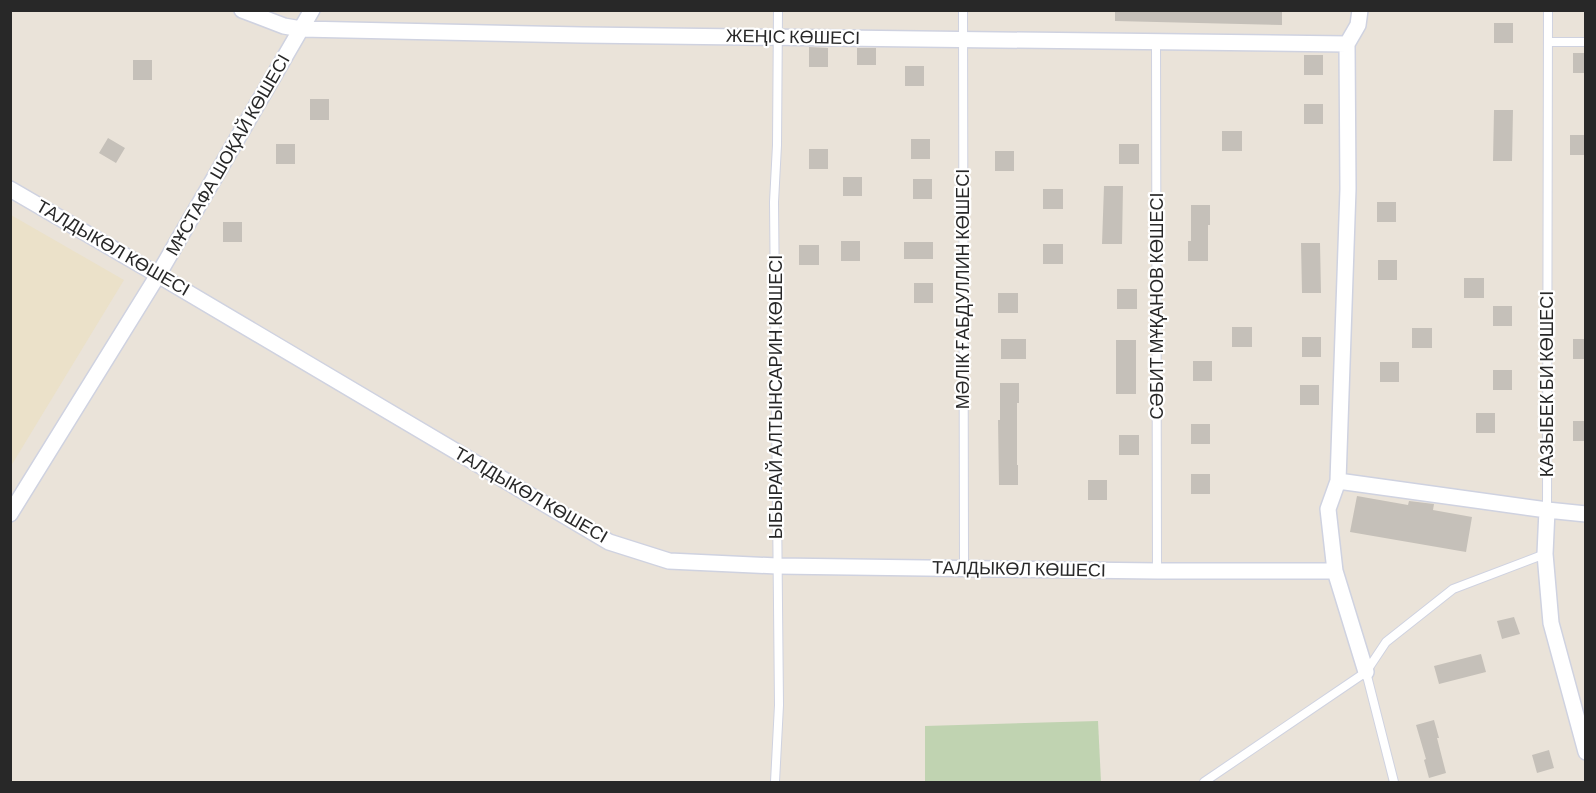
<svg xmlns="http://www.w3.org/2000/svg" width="1596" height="793" viewBox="0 0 1596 793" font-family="Barlow,sans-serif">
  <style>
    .education { fill: #ebe1c9 }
    .cemetery { fill: #c0d3b1 }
    .building { fill: #c5c0b9 }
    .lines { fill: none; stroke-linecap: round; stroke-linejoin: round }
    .lane-casing { stroke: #cfd2e0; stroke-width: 10 }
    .street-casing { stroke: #cfd2e0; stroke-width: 18 }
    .lane { stroke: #fff; stroke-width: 8 }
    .street { stroke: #fff; stroke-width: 15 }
    .labels { text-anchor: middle; stroke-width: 4.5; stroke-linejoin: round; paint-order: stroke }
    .street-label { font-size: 18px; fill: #282828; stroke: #fff }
  </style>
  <rect width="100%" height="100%" fill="#eae3d9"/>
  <path class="education" d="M11 215 124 280 11 466Z"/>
  <path class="cemetery" d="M1098 721 1101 782H925V726Z"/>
  <path class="building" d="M1115 10H1282V25L1115 21Z
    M1494 23H1513V43H1494Z
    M809 47 828 48V67H809Z
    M857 48H876V65H857Z
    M1573 53H1586V73H1573Z
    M1304 55H1323V75H1304Z
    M133 60H152V80H133Z
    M905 66H924V86H905Z
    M310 99H329V120H310Z
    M1304 104H1323V124H1304Z
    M1494 110H1513L1512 161H1493Z
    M1222 131H1242V151H1222Z
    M1570 135H1586V155H1570Z
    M108 138 125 148 116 163 99 153Z
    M911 139H930V159H911Z
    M276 144H295V164H276Z
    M1119 144H1139V164H1119Z
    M809 149H828V169H809Z
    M995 151H1014V171H995Z
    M843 177H862V196H843Z
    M913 179H932V199H913Z
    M1104 186H1123L1122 244H1102Z
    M1043 189H1063V209H1043Z
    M1377 202H1396V222H1377Z
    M1191 205H1210V225H1208V261H1188V241H1191Z
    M223 222H242V242H223Z
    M841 241H860V261H841Z
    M904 242H933V259H904Z
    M1301 243H1320L1321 293H1302Z
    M1043 244H1063V264H1043Z
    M799 245H819V265H799Z
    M1378 260H1397V280H1378Z
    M1464 278H1484V298H1464Z
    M914 283H933V303H914Z
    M1117 289H1137V309H1117Z
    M998 293H1018V313H998Z
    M1493 306H1512V326H1493Z
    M1232 327H1252V347H1232Z
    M1412 328H1432V348H1412Z
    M1302 337H1321V357H1302Z
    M1001 339H1026V359H1001Z
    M1573 339H1586V359H1573Z
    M1116 340H1136V394H1116Z
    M1193 361H1212V381H1193Z
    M1380 362H1399V382H1380Z
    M1493 370H1512V390H1493Z
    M1000 383H1019V403H1017V465H1018V485H999L998 420H1000Z
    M1300 385H1319V405H1300Z
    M1476 413H1495V433H1476Z
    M1573 421H1586V441H1573Z
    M1191 424H1210V444H1191Z
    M1119 435H1139V455H1119Z
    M1191 474H1210V494H1191Z
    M1088 480H1107V500H1088Z
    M1357 496 1408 505 1409 501 1434 504 1433 510 1472 517 1466 552 1350 532Z
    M1514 617 1520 634 1502 639 1497 621Z
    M1481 654 1486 672 1439 684 1434 666Z
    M1434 720 1439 738H1437L1446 773 1429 778 1424 760 1426 759 1416 725Z
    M1549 750 1554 768 1537 773 1532 755Z"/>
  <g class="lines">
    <defs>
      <path id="lane" d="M963 10 964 568
        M1156 41 1157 571
        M1548 42H1586
        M1547 510 1548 10
        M1366 672 1394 782
        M775 782 779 705 774 202 777 145 778 10
        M1204 782 1366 672 1386 642 1453 589 1545 554"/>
      <path id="street" d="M242 10 284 26 301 29 582 35 1347 44
        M1360 10 1358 25 1347 44 1348 189 1338 481 1328 509 1335 571 1366 672
        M10 189 158 275 609 542 669 561 777 566 1157 571H1335
        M1338 481 1547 510 1586 514
        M1547 510 1545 554 1551 623 1586 752
        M10 514 158 275 312 10"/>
    </defs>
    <use href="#lane" class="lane-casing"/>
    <use href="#street" class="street-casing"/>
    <use href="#lane" class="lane"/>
    <use href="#street" class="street"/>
  </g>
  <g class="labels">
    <g class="street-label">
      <text transform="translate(793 37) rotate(1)" y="6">ЖЕҢІС КӨШЕСІ</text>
      <text transform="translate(228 155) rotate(-60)" y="6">МҰСТАФА ШОҚАЙ КӨШЕСІ</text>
      <text transform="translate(113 248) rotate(30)" y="6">ТАЛДЫКӨЛ КӨШЕСІ</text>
      <text transform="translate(963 289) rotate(-90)" y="6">МӘЛІК ҒАБДУЛЛИН КӨШЕСІ</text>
      <text transform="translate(1157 306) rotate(-90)" y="6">СӘБИТ МҰҚАНОВ КӨШЕСІ</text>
      <text transform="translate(1547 384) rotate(-90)" y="6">КАЗЫБЕК БИ КӨШЕСІ</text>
      <text transform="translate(776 397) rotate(-90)" y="6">ЫБЫРАЙ АЛТЫНСАРИН КӨШЕСІ</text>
      <text transform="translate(531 495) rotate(30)" y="6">ТАЛДЫКӨЛ КӨШЕСІ</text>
      <text transform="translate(1019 569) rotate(1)" y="6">ТАЛДЫКӨЛ КӨШЕСІ</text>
    </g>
  </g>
  <rect width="1596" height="793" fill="none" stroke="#282828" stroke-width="24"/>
</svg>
